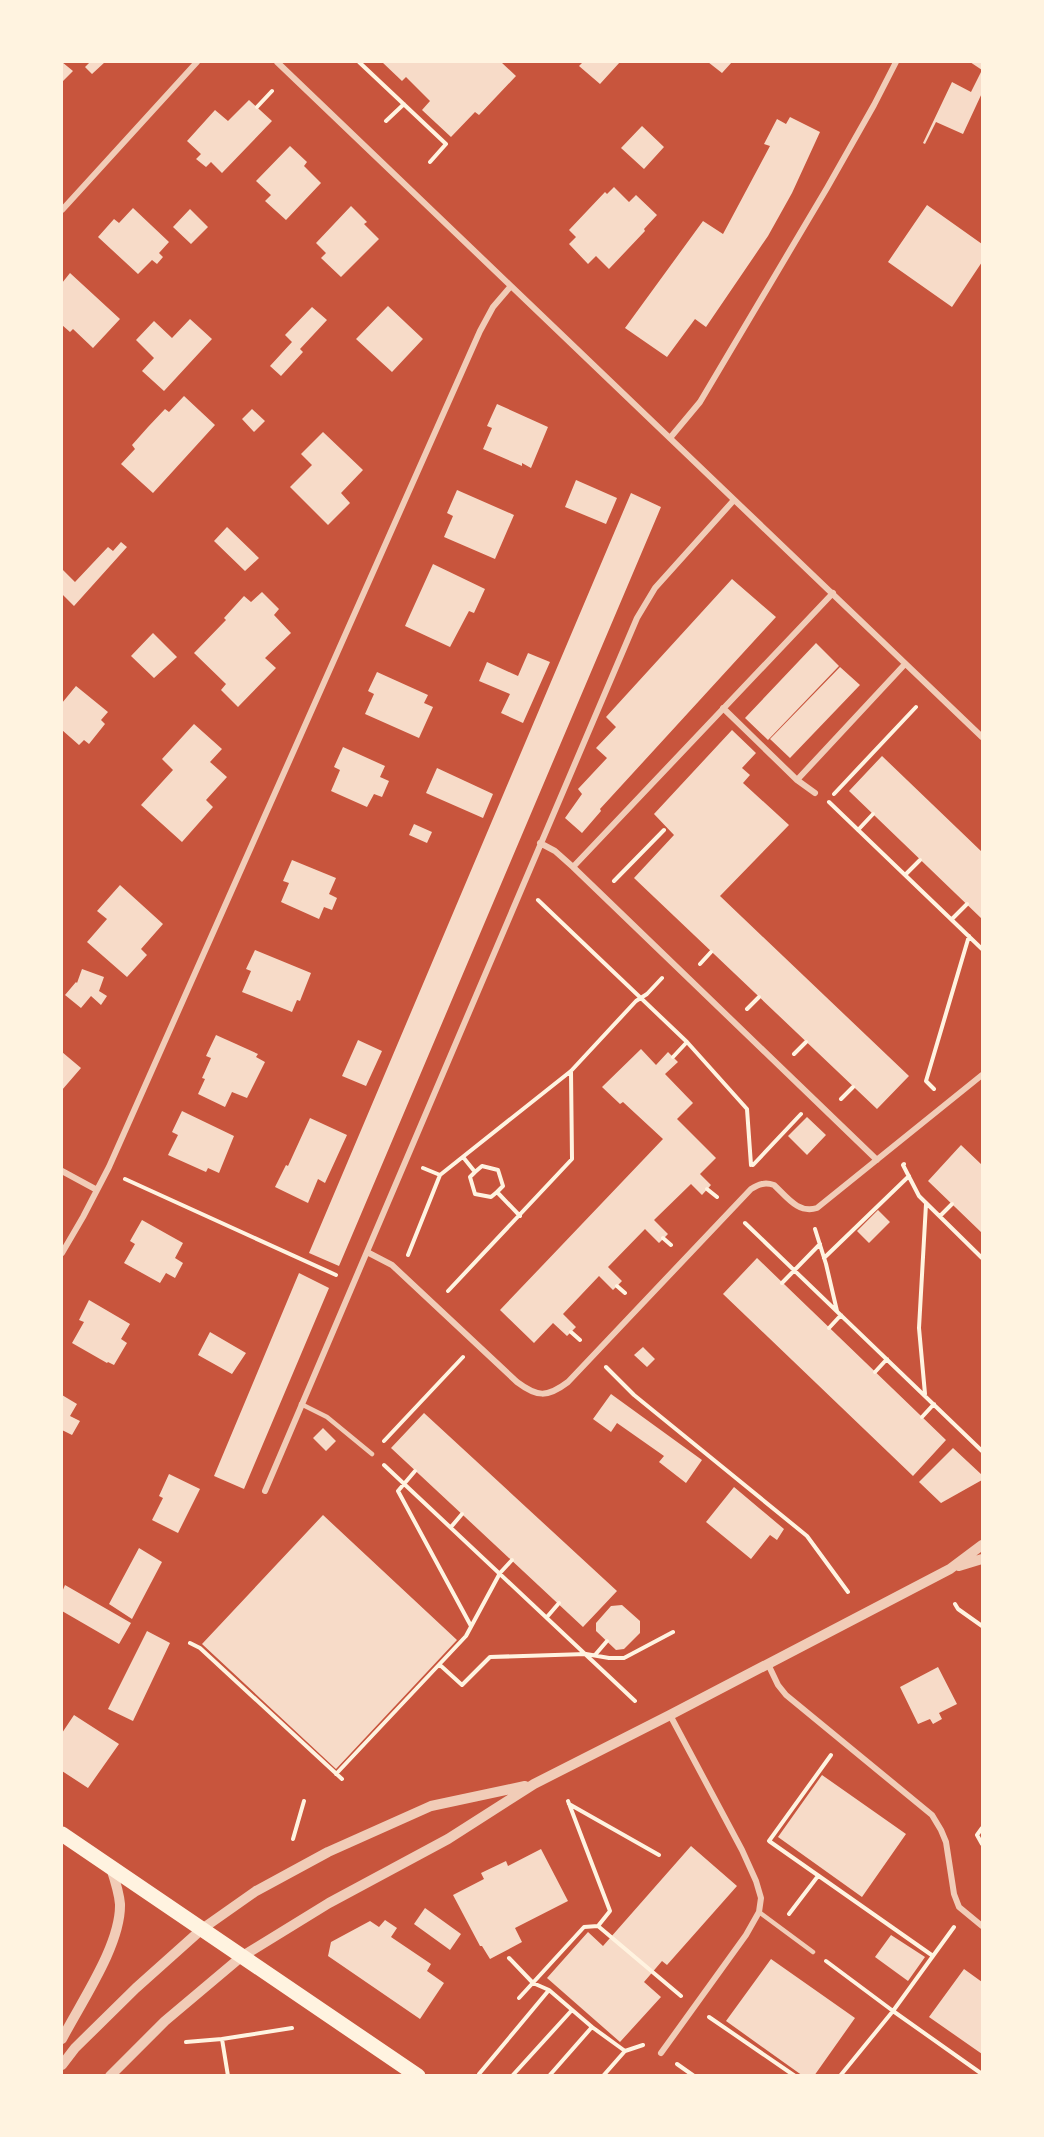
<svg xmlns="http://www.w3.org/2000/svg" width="1044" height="2137" viewBox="0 0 1044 2137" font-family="'Space Grotesk',sans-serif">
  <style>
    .building { fill: #f7dbc8 }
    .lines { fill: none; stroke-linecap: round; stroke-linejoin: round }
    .path { stroke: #fff3e0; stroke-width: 4 }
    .service { stroke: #f1ccb7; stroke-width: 4.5 }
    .minor { stroke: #f1ccb7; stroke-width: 6 }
    .tertiary { stroke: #f1ccb7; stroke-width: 10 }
    .primary { stroke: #fff3e0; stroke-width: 15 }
  </style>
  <rect width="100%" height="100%" fill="#c8553d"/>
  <path class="building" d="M62 62 73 71 62 82Z
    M90 62H105L92 74 85 67Z
    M382 62H501L516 76 479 115 475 112 451 137 422 110 430 101 406 77 402 81Z
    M583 62H620L600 84 579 66Z
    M708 62H732L722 73Z
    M970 62H982V93L963 134 936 122 925 144 923 143 952 82 971 92 982 70Z
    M249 100 272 121 222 173 211 162 206 167 196 159 201 154 187 141 215 110 228 121Z
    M790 117 820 132 792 193 768 236 706 327 695 319 667 357 625 328 703 221 723 234 770 146 764 144 777 119 786 124Z
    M642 126 664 147 644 169 621 148Z
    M290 146 307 162 304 166 321 183 286 220 265 201 271 195 256 181Z
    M614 187 629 202 636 195 657 215 644 229 645 231 609 269 596 256 588 264 569 244 576 237 569 230 605 192 607 194Z
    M927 205 982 244V262L952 307 888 262Z
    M351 206 367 222 364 224 379 239 341 277 321 258 326 253 316 243Z
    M133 208 169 242 159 253 163 257 157 264 152 260 138 274 98 237 114 219 119 223Z
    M190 209 208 227 191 244 173 227Z
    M70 273 120 319 93 348 73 329 70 332 62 325V283Z
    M388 306 423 339 392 372 356 339Z
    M312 307 327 320 300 349 303 352 281 376 270 366 292 342 285 335Z
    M190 319 212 339 164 391 142 371 154 358 136 340 154 321 172 338Z
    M184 396 215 425 153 493 121 464 135 449 132 445 148 427 165 409 169 412Z
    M497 404 548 427 531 468 522 463V466L483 449 492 428 487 426Z
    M252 409 265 421 254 432 242 419Z
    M323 432 363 470 341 493 350 503 328 525 290 487 312 465 301 454Z
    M576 480 617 498 606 524 565 507Z
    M457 490 514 515 495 559 444 537 453 516 447 513Z
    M631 493 661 507 339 1266 309 1253Z
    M227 527 259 558 245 571 214 541Z
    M121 542 127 547 74 606 62 594V569L75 582 108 547 113 551Z
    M433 564 485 589 474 613 469 611 450 647 405 626Z
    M732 579 776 617 600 809 601 811 582 833 565 818 582 794 578 789 607 758 596 748 616 727 606 717Z
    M262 592 279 609 274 615 291 633 265 658 276 668 238 707 221 690 226 684 194 653 226 620 224 618 244 596 251 602Z
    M153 633 177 657 154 678 131 656Z
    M816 643 839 666 768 740 745 718Z
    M528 653 550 662 523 723 501 713 510 694 479 681 487 662 518 676Z
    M840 667 860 685 790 758 770 739Z
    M377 672 428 695 424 703 433 707 419 738 365 714 374 694 368 691Z
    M76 686 108 712 101 720 105 724 89 744 84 740 79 745 62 730V703Z
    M194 724 222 749 210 762 227 777 206 800 213 807 182 842 141 805 173 770 162 759Z
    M732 730 756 753 742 768 750 775 743 783 789 825 720 896 909 1076 877 1109 634 878 674 835 654 814Z
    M343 747 385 766 380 777 389 781 382 797 374 794 367 807 331 791 340 770 334 767Z
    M882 756 982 852V919L849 791Z
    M437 768 493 794 483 818 426 793Z
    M414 824 432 832 427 843 409 835Z
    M292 860 336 878 329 894 337 898 332 910 324 907 319 919 281 902 289 883 283 881Z
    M120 885 163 924 141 949 147 955 127 977 87 942 107 919 97 911Z
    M255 950 311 973 300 1001 297 1000 292 1012 242 992 251 971 246 969Z
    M82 969 104 977 99 991 107 996 101 1005 91 996 81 1008 65 995 76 982 77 983Z
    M216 1035 258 1054 256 1057 265 1062 247 1098 232 1092 225 1107 198 1094 205 1079 202 1078 211 1058 206 1056Z
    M358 1040 382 1051 366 1086 342 1076Z
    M641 1049 656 1065 668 1052 678 1062 665 1074 693 1103 677 1119 716 1158 700 1174 711 1185 702 1195 691 1184 654 1220 668 1234 659 1243 645 1229 608 1267 622 1281 613 1290 599 1276 563 1314 576 1327 567 1336 553 1323 534 1343 500 1310 663 1139 623 1102 620 1104 602 1087Z
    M62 1052 81 1068 62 1090Z
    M182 1111 234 1136 219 1173 208 1168 206 1172 168 1155 178 1135 172 1132Z
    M807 1117 826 1135 807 1155 788 1136Z
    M310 1118 347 1135 325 1183 318 1179 308 1203 275 1187 286 1165 288 1166Z
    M961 1145 982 1165V1233L928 1181Z
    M878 1210 890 1222 869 1243 857 1231Z
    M142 1220 183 1243 175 1258 183 1263 175 1278 166 1273 160 1283 124 1263 135 1244 130 1241Z
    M757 1258 946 1440 913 1476 723 1294Z
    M299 1273 329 1288 244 1489 214 1476Z
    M89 1300 130 1324 121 1339 127 1343 114 1365 108 1362 107 1363 72 1343 84 1322 79 1320Z
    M210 1332 246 1353 232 1374 198 1355Z
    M643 1347 655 1359 647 1367 634 1355Z
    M611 1394 702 1460 686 1483 659 1462 664 1456 617 1423 611 1432 593 1419Z
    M62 1395 77 1404 70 1416 80 1421 72 1435 62 1430Z
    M424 1413 617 1591 583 1627 391 1448Z
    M323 1428 336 1441 326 1451 313 1438Z
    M953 1448 982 1475V1480L941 1503 919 1482Z
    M169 1474 200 1489 178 1533 152 1520 163 1498 159 1496Z
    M734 1487 784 1529 777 1540 770 1535 751 1559 706 1522Z
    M323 1515 457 1640 336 1769 202 1644Z
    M139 1548 162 1562 132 1619 109 1604Z
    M65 1585 131 1623 119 1644 62 1611V1592Z
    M622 1605 640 1621V1633L624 1649 616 1650 596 1631V1623L611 1606Z
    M147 1631 170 1643 133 1721 108 1709Z
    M938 1667 957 1704 939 1713 942 1719 933 1724 930 1719 918 1724 900 1687Z
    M74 1715 119 1744 88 1788 62 1771V1733Z
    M822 1775 906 1834 862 1897 778 1837Z
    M691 1846 737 1886 667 1965 662 1961 644 1982 661 1997 620 2042 547 1978 588 1932 603 1946Z
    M541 1849 568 1901 515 1928 522 1942 490 1959 482 1946H480L453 1895 484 1879 481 1873 506 1861 508 1866Z
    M425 1908 461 1934 450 1950 414 1924Z
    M385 1920 397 1928 391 1937 431 1964 427 1971 444 1983 420 2019 328 1956 331 1942 370 1921 379 1927Z
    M891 1935 925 1957 908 1981 875 1957Z
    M771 1959 855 2018 814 2076H803L726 2021Z
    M964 1969 982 1982V2054L929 2017Z"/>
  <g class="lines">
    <path class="path" d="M359 62 446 144 430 162
      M257 107 272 91
      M386 121 404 104
      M834 794 916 707
      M829 802 982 949
      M858 830 873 814
      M905 875 920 860
      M614 881 664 830
      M538 900 687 1042 747 1109 751 1165
      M952 919 967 904
      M700 964 711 952
      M747 1009 759 997
      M794 1054 806 1042
      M673 1057 687 1042
      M934 1089 926 1081 969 936
      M841 1099 853 1087
      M463 1157 475 1172 470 1177 475 1194 491 1197 497 1192 520 1216
      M904 1164 903 1165 919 1196 982 1258
      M753 1165 801 1114
      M423 1168 440 1175 571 1071 636 1001 647 994 662 978
      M475 1172 482 1166 498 1170 503 1186 497 1192
      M125 1179 336 1275
      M707 1189 717 1197
      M940 1216 952 1204
      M745 1223 982 1451
      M815 1229 826 1264 837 1311
      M663 1238 671 1245
      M408 1255 440 1175
      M824 1258 909 1176
      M782 1283 820 1244
      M617 1286 625 1293
      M448 1291 572 1159 571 1072
      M829 1328 841 1315
      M571 1332 580 1340
      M606 1367 634 1395 807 1536 848 1592
      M875 1372 887 1359
      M925 1394 919 1328 926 1204
      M922 1417 934 1404
      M384 1441 463 1357
      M384 1465 635 1701
      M415 1471 398 1491 471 1626
      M451 1527 462 1514
      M955 1604 958 1609 982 1626
      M547 1617 559 1603
      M190 1643 200 1648 342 1779
      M595 1655 607 1641
      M440 1665 462 1685 490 1657 586 1654 609 1658H624L673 1632
      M831 1755 769 1841 933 1956
      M336 1774 466 1636 500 1573 512 1560
      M569 1804 659 1855
      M982 1828 977 1835 982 1844
      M293 1839 304 1801
      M789 1914 818 1876
      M598 1926 681 1996
      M954 1927 893 2011 982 2074
      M509 1958 533 1983 549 1990 592 2027 625 2051
      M826 1961 893 2011 840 2076
      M519 1998 584 1927 598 1926 610 1911 568 1801
      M709 2017 795 2076
      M222 2039 228 2076
      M186 2042 222 2039 292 2028
      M677 2064 694 2076
      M479 2074 549 1990
      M512 2076 572 2010
      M549 2076 592 2027
      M603 2076 625 2051 643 2045"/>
    <path class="service" d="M301 1404 327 1417 372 1454
      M759 1912 813 1952"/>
    <path class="minor" d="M277 62 982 737
      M62 210 197 62
      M670 438 700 402 827 188 874 105 896 62
      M723 708 797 780 815 793
      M797 780 905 664
      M540 843 555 851 573 867 877 1160
      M573 867 833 593
      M62 1171 97 1190
      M367 1252 392 1265 517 1382C537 1397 547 1398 568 1382L751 1189C759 1184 765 1182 774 1185 787 1197 798 1214 817 1208L982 1075
      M62 1253 83 1217 109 1167 480 331 493 307 511 286
      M265 1491 637 618 655 588 734 500
      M768 1664 778 1685 786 1695 932 1815 941 1830 946 1842 954 1894 959 1907 982 1926
      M661 2053 746 1935 759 1912 761 1898 756 1881 742 1850 670 1715"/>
    <path class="tertiary" d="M959 1566 982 1559
      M62 2039C81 2002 121 1945 120 1904 119 1892 115 1880 111 1868
      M62 2065 75 2048 136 1988 202 1929 256 1891 328 1852 431 1806 525 1786
      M110 2076 165 2021 241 1957 329 1903 448 1839 534 1784 670 1715 950 1569 982 1545"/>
    <path class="primary" d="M62 1834 418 2076"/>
  </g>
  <rect width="1044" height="2137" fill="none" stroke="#fff3e0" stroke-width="126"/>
</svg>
